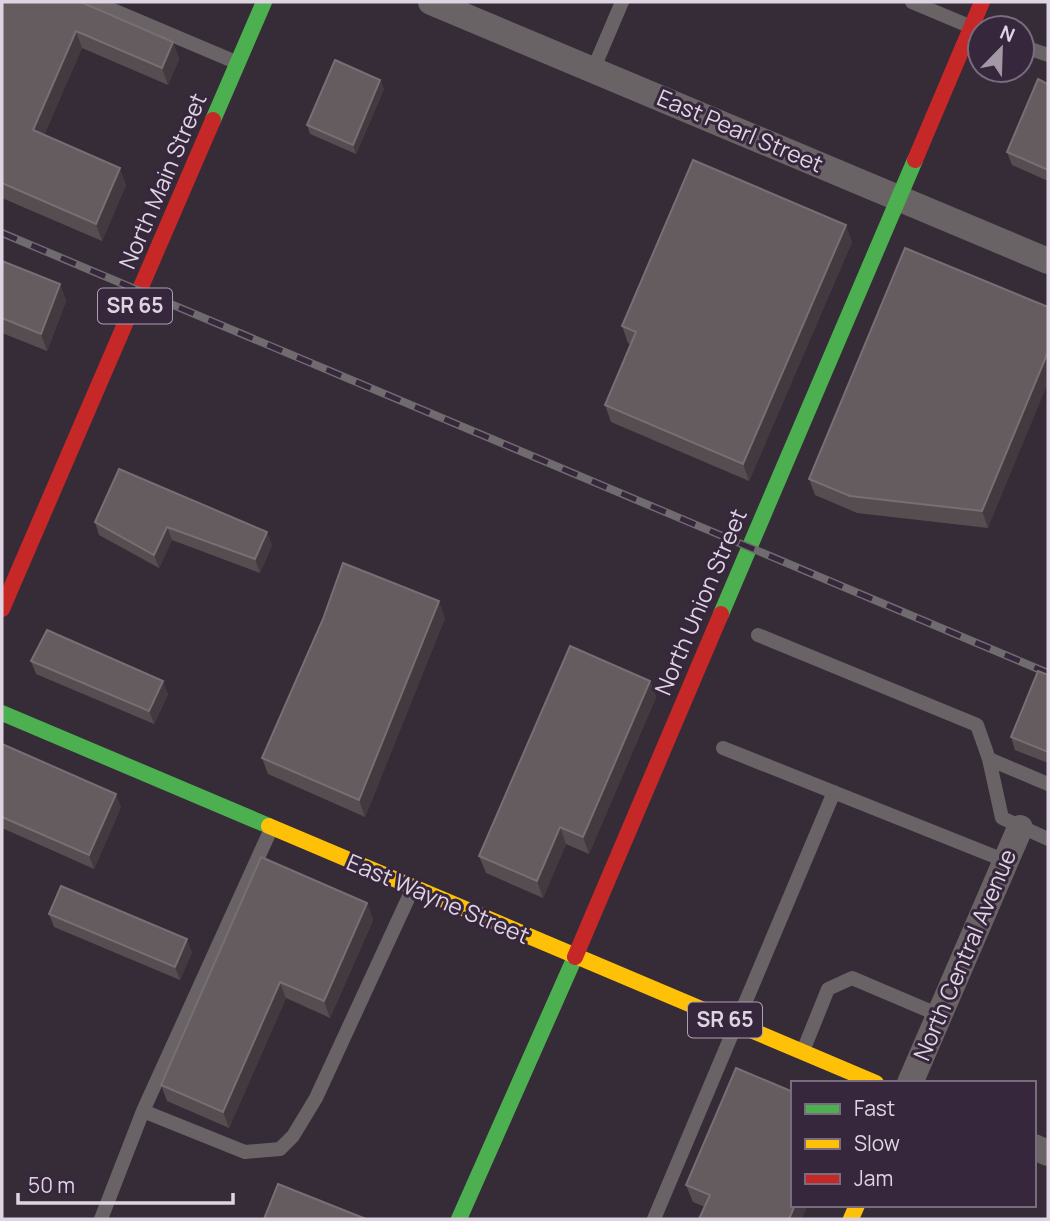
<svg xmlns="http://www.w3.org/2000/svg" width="1050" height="1221" viewBox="0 0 1050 1221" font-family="Manrope,sans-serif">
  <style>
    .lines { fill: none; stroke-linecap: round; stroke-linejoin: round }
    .lane { stroke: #696365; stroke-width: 14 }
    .street { stroke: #696365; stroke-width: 26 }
    .fast { stroke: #4caf50; stroke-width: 16 }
    .slow { stroke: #ffc107; stroke-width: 16 }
    .jam { stroke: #c62828; stroke-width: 16 }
    .rail-casing { stroke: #706b6f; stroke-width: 8 }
    .rail { stroke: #37273d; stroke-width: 5; stroke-dasharray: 16; stroke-linecap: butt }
    .wall { fill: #564d50 }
    .shaded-wall { fill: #433a40 }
    .building { fill: #655c60; stroke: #786e74; stroke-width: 2 }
    .labels { text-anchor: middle; stroke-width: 6; stroke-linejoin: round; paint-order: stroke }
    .shield { fill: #37273d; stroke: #aca0b0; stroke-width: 2 }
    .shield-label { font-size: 21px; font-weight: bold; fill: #ded4e2 }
    .street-label { font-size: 23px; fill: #ded4e2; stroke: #37273d }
  </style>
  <rect width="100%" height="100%" fill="#352c38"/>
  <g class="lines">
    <path class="lane" d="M94 2 238 63
      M912 2 969 26
      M1022 46 1048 55
      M593 70 622 2
      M758 635 977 725 989 759 1002 818 1048 839
      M723 748 1006 861
      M989 759 1048 784
      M803 1051 828 989 852 978 939 1015
      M143 1111 245 1152 280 1149 293 1136 316 1098 412 890
      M101 1219 143 1111 271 829
      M654 1219 834 792"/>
    <path class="street" d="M431 2 1048 261
      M910 1083 1020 828
      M1034 1147 1048 1153"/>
    <path class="fast" d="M213 120 264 2
      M721 614 915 160
      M2 713 269 826
      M459 1219 575 957"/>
    <path class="slow" d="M269 826 876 1083
      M851 1219 857 1205"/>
    <path class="jam" d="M915 160 982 2
      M2 609 213 120
      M575 957 721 614"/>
    <defs>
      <path id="rail" d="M2 233 1048 673"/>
    </defs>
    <use href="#rail" class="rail-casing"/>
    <use href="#rail" class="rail"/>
  </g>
  <path class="wall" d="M2 2 173 42 179 59 168 85 82 48 44 135 126 185 102 241 2 198Z
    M380 80 384 89 356 154 310 134 307 125Z
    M1048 84V181L1012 165 1007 152Z
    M852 242 749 481 611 422 605 405 630 344 628 343 622 326Z
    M2 261 60 284 66 301 47 351 2 333Z
    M1048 307 988 528 857 513 815 495 809 479Z
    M119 469 272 545 260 573 172 540 159 568 99 535 95 522Z
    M445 618 365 817 268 774 262 758 323 619Z
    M31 661 168 694 154 724 36 674Z
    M1048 675V763L1015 750 1011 737Z
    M650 681 656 697 589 854 566 844 543 898 486 873 479 856Z
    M2 744 121 807 94 869 2 828Z
    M367 903 373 920 330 1018 286 998 229 1128 167 1101 161 1085Z
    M49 914 192 952 180 980 54 927Z
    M686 1185 802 1219 705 1207 693 1202Z"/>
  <path class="shaded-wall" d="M76 31 82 48 39 147 33 130Z
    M173 42 179 59 168 85 162 68Z
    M380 80 384 89 356 154 353 145Z
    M120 168 126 185 102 241 96 224Z
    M846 225 852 242 749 481 743 464Z
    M60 284 66 301 47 351 41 334Z
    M1048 352V383L988 528 982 511Z
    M167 527 172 540 159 568 154 555Z
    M267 532 272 545 260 573 255 559Z
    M439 601 445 618 365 817 359 800Z
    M163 681 168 694 154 724 149 711Z
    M650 681 656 697 589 854 583 837Z
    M116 794 121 807 94 869 89 855Z
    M560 827 566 844 543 898 537 881Z
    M367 903 373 920 330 1018 324 1001Z
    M187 939 192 952 180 980 175 967Z
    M280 982 286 998 229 1128 223 1112Z
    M795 1205H808L802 1219H789Z"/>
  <path class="building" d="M2 2H81L173 42 162 68 76 31 33 130 120 168 96 224 2 183Z
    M335 60 380 80 353 145 307 125Z
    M1038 79 1048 84V170L1007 152Z
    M693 160 846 225 743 464 605 405 636 332 622 326Z
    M905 248 1048 307V352L982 511 850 496 809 479Z
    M2 261 60 284 41 334 2 318Z
    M119 469 267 532 255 559 167 527 154 555 95 522Z
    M343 563 439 601 359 800 262 758 323 619Z
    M47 630 163 681 149 711 31 661Z
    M570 646 650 681 583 837 560 827 537 881 479 856Z
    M1038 671 1048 675V752L1011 737Z
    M2 744 116 794 89 855 2 817Z
    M261 857 367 903 324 1001 280 982 223 1112 161 1085Z
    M61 886 187 939 175 967 49 914Z
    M736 1068 793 1092V1205H795L789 1219H699L710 1195 686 1185Z
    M278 1184 366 1219H264Z"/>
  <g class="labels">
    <g class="shield">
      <rect x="98" y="288.5" width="74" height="35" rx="5"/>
      <rect x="688" y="1002.5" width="74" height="35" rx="5"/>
    </g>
    <g class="shield-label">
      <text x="135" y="313">SR 65</text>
      <text x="725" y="1027">SR 65</text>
    </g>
    <g class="street-label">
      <text transform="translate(740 131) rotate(23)" y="8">East Pearl Street</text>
      <text transform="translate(163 181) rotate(-67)" y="8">North Main Street</text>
      <text transform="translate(701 602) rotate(-67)" y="8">North Union Street</text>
      <text transform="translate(438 899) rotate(23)" y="8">East Wayne Street</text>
      <text transform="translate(965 955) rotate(-67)" y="8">North Central Avenue</text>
    </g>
  </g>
  <rect width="1050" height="1221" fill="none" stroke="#ded4e2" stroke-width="7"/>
  <rect x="791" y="1081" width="245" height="126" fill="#37273d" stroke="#7a6c7f" stroke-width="2"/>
  <rect x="805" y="1104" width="35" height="10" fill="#4caf50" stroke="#7a6c7f" stroke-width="2"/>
  <text x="854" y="1116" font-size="21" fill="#ded4e2">Fast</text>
  <rect x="805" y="1139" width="35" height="10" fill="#ffc107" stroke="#7a6c7f" stroke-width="2"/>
  <text x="854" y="1151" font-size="21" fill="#ded4e2">Slow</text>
  <rect x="805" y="1174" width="35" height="10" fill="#c62828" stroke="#7a6c7f" stroke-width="2"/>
  <text x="854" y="1186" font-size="21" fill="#ded4e2">Jam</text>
  <g transform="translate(1001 49) rotate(23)"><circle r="33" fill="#37273d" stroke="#7a6c7f" stroke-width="2"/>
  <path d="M0-5L12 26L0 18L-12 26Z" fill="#a399a6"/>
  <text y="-10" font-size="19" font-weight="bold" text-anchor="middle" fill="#ded4e2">N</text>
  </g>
  <path d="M18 1193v10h215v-10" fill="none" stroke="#ded4e2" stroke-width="3.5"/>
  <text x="28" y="1193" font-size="21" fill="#ded4e2" stroke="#37273d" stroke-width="5" paint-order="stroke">50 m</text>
</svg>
